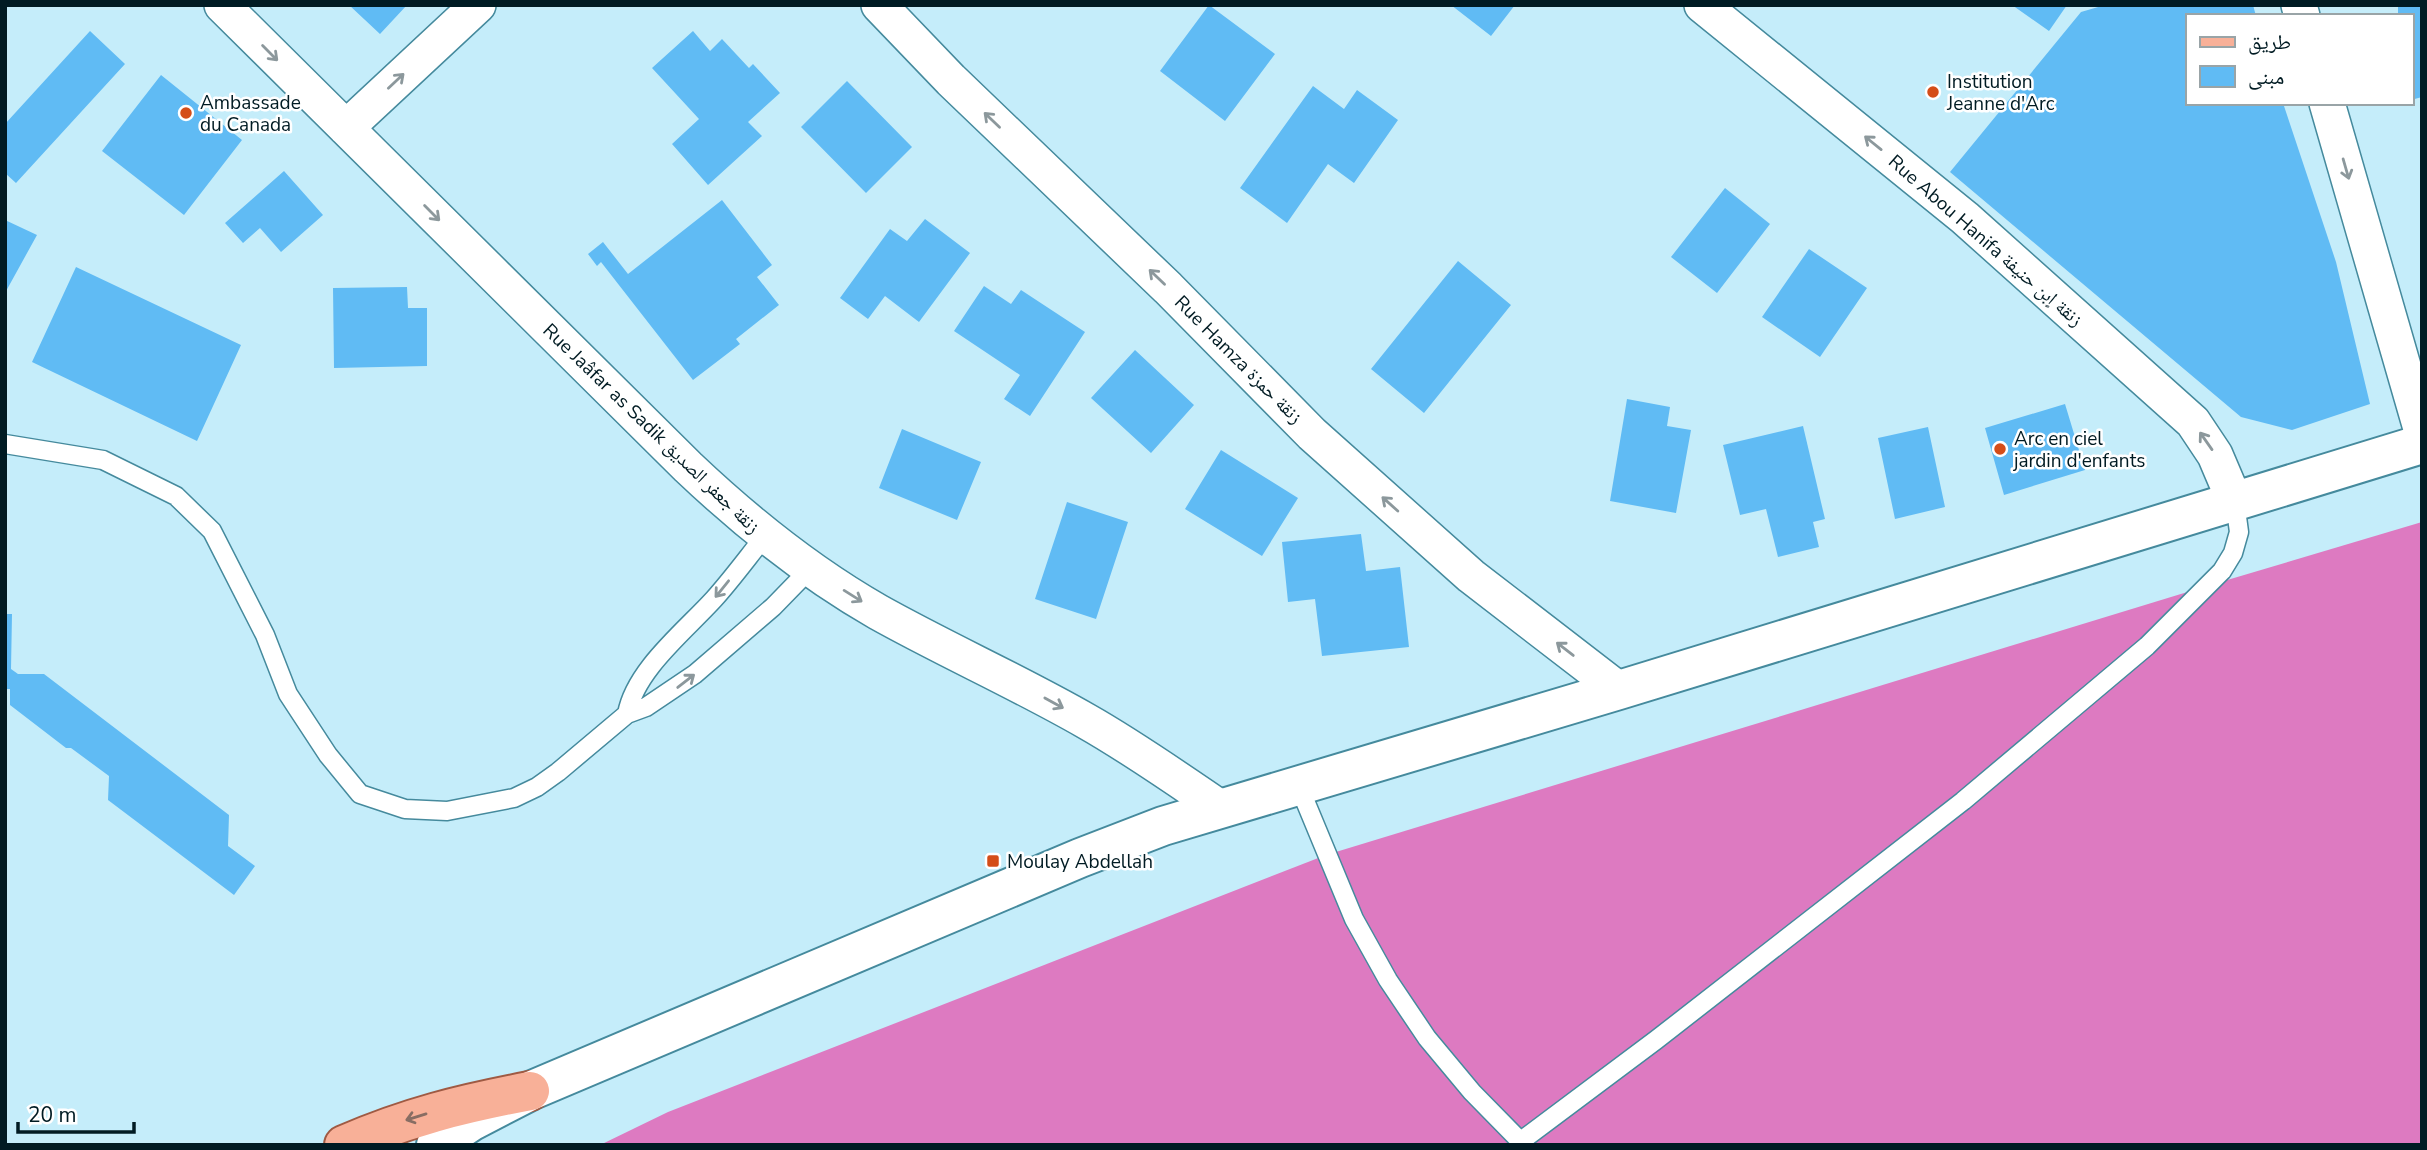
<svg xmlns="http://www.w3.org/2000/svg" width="2427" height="1150" viewBox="0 0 2427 1150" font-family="'Nunito Sans','Noto Naskh Arabic',sans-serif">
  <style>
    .forest { fill: #dd7ac1 }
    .building { fill: #60bbf4 }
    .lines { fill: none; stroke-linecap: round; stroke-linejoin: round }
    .service-casing { stroke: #458a9d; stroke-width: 21 }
    .minor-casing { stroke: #458a9d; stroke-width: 38 }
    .tertiary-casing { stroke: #458a9d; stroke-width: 42 }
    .primary-casing { stroke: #9f5a43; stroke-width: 42 }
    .service { stroke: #fff; stroke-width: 18 }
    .minor { stroke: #fff; stroke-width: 35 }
    .tertiary { stroke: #fff; stroke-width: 38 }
    .primary { stroke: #f8b098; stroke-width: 38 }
    .oneway { stroke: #8c989c }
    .oneway2 { stroke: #886d63 }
    .poi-dot { fill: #d44d18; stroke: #fff; stroke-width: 2.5 }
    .labels { text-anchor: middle; stroke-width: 5; stroke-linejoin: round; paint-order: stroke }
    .poi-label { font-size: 19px; fill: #001b23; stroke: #fff; text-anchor: start }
    .street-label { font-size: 19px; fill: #001b23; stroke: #fff }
  </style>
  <rect width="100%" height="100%" fill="#c5edfa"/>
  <path class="forest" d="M2422 522V1145H600L668 1112 1326 855 2207 586Z"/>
  <path class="building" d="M349 5H407L380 34Z
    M1209 5 1275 54 1225 121 1160 71Z
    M1451 5H1515L1491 36Z
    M2012 5H2067L2049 31Z
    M2105 5H2253L2256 16H2187V103H2283L2336 262 2370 404 2292 430 2241 417 1950 172 2081 12Z
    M2398 5H2422V97L2411 100V16H2398Z
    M90 31 125 64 16 183 5 173V124Z
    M693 31 710 51 722 39 749 68 753 64 780 93 748 122 762 136 708 185 672 144 699 119 652 68Z
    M161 75 242 140 184 215 102 151Z
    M847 81 912 147 866 193 801 127Z
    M1313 86 1344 109 1357 90 1398 120 1354 183 1328 164 1287 223 1240 188Z
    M284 171 323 215 281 252 260 228 243 243 225 223Z
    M1725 188 1770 224 1717 293 1671 257Z
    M722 200 772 265 757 277 779 305 736 339 740 344 693 380 601 262 597 266 588 254 603 242 628 274Z
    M925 219 970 253 919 322 885 296 868 319 840 298 890 229 907 241Z
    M5 220 37 235 5 293Z
    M1809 249 1867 288 1820 357 1762 317Z
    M1458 261 1511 305 1424 413 1371 369Z
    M76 267 241 345 197 441 32 362Z
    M984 286 1011 304 1021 290 1085 332 1030 416 1004 399 1020 375 954 331Z
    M407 287 408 308H427V366L334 368 333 288Z
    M1135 350 1194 405 1151 453 1091 398Z
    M1627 399 1670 407 1667 426 1691 430 1676 513 1610 501Z
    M2065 404 2085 470 2004 495 1985 428Z
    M1803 426 1825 519 1813 522 1819 547 1778 557 1766 509 1740 515 1723 445Z
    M1928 427 1945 507 1895 519 1878 438Z
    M902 429 981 462 957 520 879 488Z
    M1221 450 1298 498 1262 556 1185 509Z
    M1067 502 1128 522 1096 619 1035 599Z
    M1361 534 1366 571 1400 567 1409 647 1322 656 1315 599 1288 602 1282 542Z
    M5 614H12L11 669 18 674H44L229 815 228 846 255 866 234 895 108 800 109 776 71 748H66L10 705V689H5Z"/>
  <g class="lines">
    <defs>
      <path id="service" d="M5 444 103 460 176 496 212 531 265 635 288 694 328 755 360 794 405 809 447 811 514 798 537 787 558 772 627 714 646 707 695 674 773 607 810 569
        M627 714C635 670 685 631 714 599 732 579 748 557 765 536
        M1298 784 1354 919 1388 980 1427 1038 1472 1092 1524 1145
        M1521 1141 1656 1040 1963 801 2147 646 2222 571 2233 553 2239 532 2235 502"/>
      <path id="minor" d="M222 5 688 467C746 522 808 572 878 612 946 650 1018 682 1086 721 1132 747 1176 778 1220 808
        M879 5 951 80 1168 288 1312 434 1471 576 1619 690
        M1702 5 1965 218 2193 422 2215 455 2235 502
        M2299 5 2302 16
        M2327 103 2422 432
        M346 128 478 5"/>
      <path id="tertiary" d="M436 1145 472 1121 530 1091 1080 858 1163 826 1619 690 2422 444"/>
      <path id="primary" d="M344 1145C408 1117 462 1104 530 1091"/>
    </defs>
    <use href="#service" class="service-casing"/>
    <use href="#minor" class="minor-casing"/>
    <use href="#tertiary" class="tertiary-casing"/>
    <use href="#primary" class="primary-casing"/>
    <use href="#service" class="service"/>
    <use href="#minor" class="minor"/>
    <use href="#tertiary" class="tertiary"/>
    <use href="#primary" class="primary"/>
  </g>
  <defs><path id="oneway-shaft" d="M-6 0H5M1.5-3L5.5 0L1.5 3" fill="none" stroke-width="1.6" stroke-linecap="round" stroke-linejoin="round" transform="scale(1.75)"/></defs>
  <g class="oneway">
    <use href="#oneway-shaft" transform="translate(270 53) rotate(45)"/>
    <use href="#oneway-shaft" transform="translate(396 81) rotate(-43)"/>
    <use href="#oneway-shaft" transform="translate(992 120) rotate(-136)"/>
    <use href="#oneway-shaft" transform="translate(1873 143) rotate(-141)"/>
    <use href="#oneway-shaft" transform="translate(2346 169) rotate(74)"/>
    <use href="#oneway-shaft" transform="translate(432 213) rotate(45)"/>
    <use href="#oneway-shaft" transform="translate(1157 277) rotate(-136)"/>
    <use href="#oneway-shaft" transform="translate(2206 441) rotate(-125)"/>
    <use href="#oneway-shaft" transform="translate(1390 504) rotate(-138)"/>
    <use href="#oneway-shaft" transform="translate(722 589) rotate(129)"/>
    <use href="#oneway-shaft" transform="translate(853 596) rotate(32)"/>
    <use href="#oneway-shaft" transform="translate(1565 649) rotate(-142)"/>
    <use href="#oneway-shaft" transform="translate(686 681) rotate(-38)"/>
    <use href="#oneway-shaft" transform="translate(1054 703) rotate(29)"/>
  </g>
  <use class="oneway2" href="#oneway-shaft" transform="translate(416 1117) rotate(163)"/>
  <g class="poi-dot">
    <circle cx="1933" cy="92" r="7"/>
    <circle cx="186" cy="113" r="7"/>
    <circle cx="2000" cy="449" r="7"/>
    <rect x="986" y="854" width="14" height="14" rx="3.5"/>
  </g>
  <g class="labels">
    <g class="poi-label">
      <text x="1947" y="88">Institution<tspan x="1947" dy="22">Jeanne d'Arc</tspan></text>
      <text x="200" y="109">Ambassade<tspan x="200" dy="22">du Canada</tspan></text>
      <text x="2014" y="445">Arc en ciel<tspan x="2014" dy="22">jardin d'enfants</tspan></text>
      <text x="1007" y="868">Moulay Abdellah</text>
    </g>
    <g class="street-label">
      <text transform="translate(1986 240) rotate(41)" y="7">Rue Abou Hanifa زنقة اٍبن حنيفة</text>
      <text transform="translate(1239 359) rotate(45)" y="7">Rue Hamza زنقة حمزة</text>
      <text transform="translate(652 428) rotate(44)" y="7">Rue Jaâfar as Sadik زنقة جعفر الصديق</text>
    </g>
  </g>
  <rect width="2427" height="1150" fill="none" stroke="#001b23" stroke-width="14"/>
  <rect x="2186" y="14" width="228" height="91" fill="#ffffff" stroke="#99a4a7" stroke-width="2"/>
  <rect x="2200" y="37" width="35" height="10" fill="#f8b098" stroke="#99a4a7" stroke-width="2"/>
  <text x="2248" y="49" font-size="21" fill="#001b23">طريق</text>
  <rect x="2200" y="66" width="35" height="21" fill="#60bbf4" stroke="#99a4a7" stroke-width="2"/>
  <text x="2248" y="84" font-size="21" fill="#001b23">مبنى</text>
  <path d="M18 1122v10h116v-10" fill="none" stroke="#001b23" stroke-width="3.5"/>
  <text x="28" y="1122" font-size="21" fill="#001b23" stroke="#ffffff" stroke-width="5" paint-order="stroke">20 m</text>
</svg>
